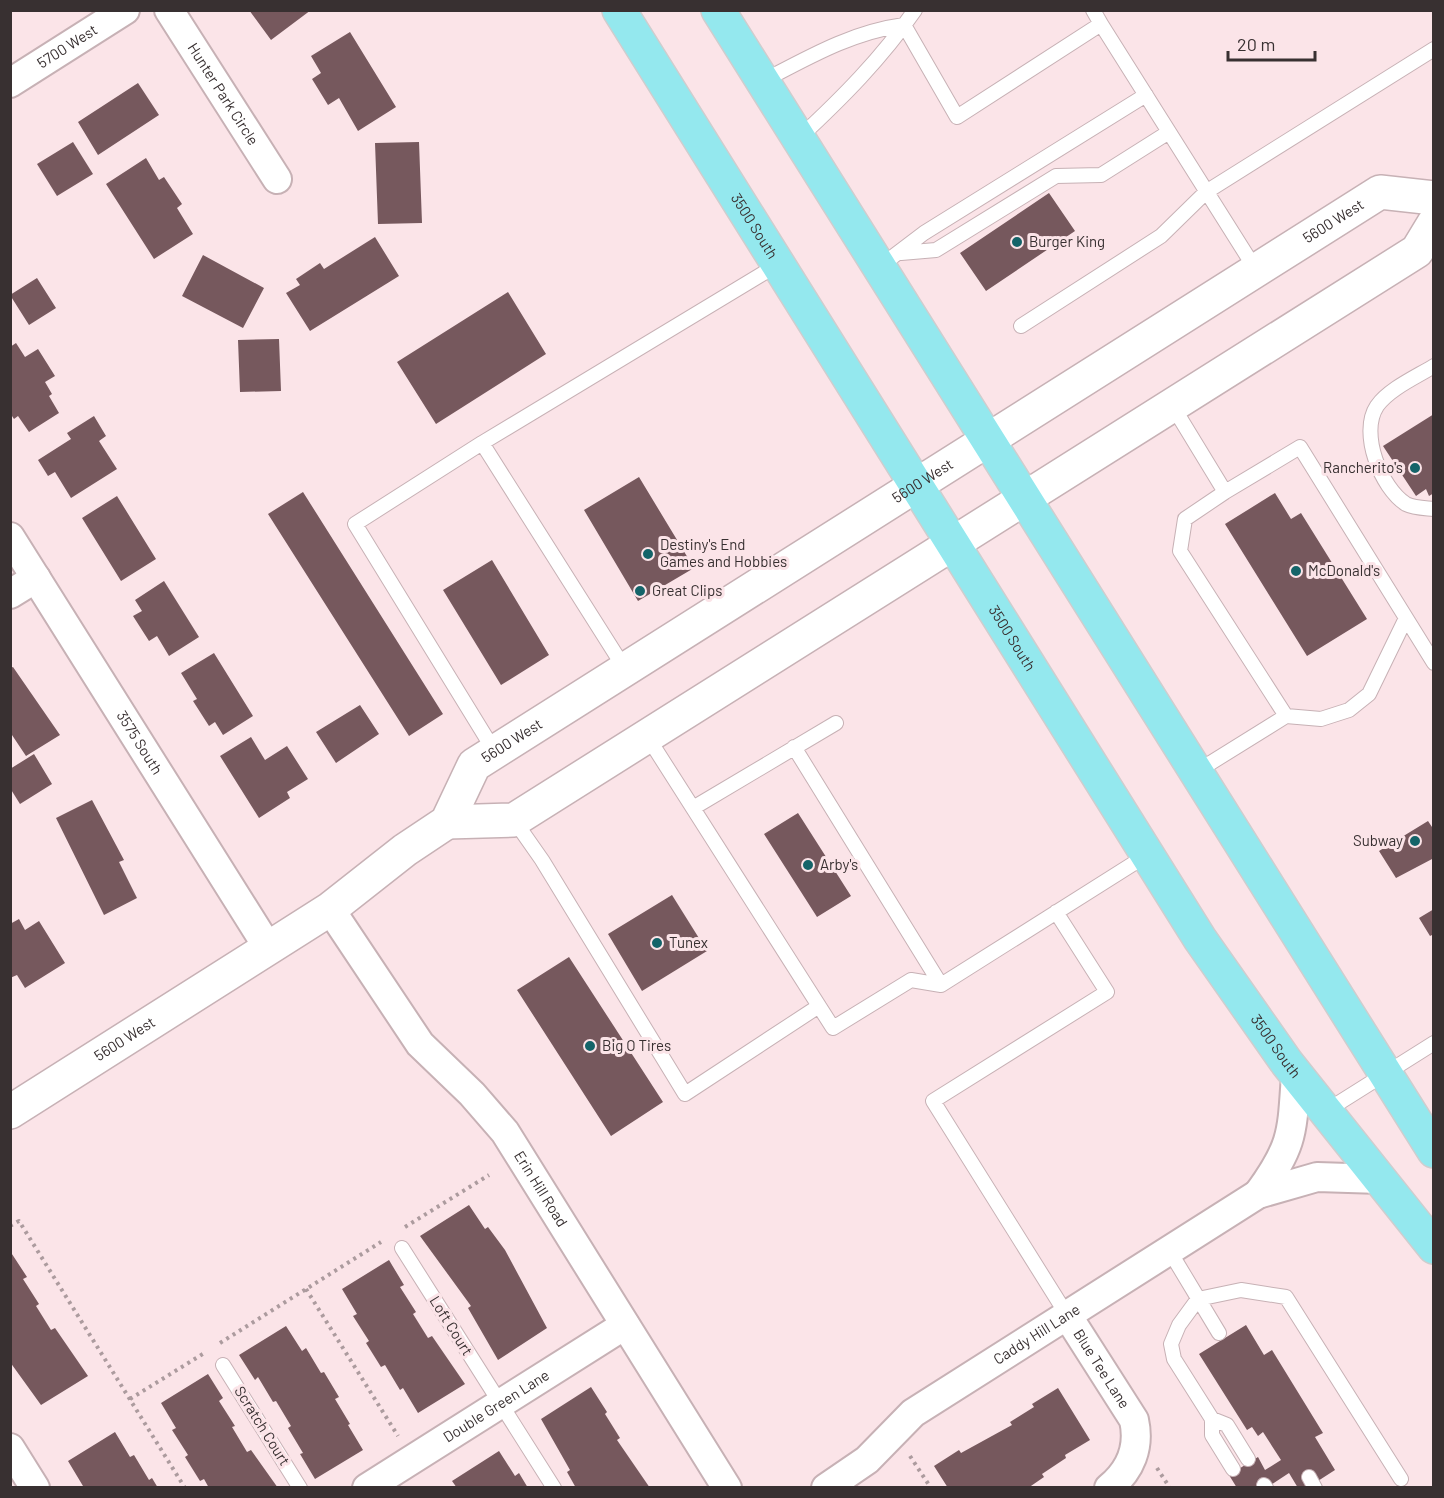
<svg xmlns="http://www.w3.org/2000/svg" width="1444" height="1498" viewBox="0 0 1444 1498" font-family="Barlow,sans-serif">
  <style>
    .building { fill: #76585d }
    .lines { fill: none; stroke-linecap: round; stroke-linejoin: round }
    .service-casing { stroke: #c7b1b5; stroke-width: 16 }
    .minor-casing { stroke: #c7b1b5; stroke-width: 32 }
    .secondary-casing { stroke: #c7b1b5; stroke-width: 36 }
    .primary-casing { stroke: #cfcdce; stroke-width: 36 }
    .path { stroke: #ac9b9e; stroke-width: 4; stroke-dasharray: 3 4.5; stroke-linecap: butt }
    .service { stroke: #fff; stroke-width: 14 }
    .minor { stroke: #fff; stroke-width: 28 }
    .secondary { stroke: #fff; stroke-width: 33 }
    .primary { stroke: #94e8ee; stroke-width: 33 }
    .poi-dot { fill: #146469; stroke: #fbe4e8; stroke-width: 2 }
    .labels { text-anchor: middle; stroke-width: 6; stroke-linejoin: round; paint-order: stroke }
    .street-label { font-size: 15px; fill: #383031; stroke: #fbe4e8 }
    .poi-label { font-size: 15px; fill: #383031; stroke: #fbe4e8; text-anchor: start }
  </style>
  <rect width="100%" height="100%" fill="#fbe4e8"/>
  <path class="building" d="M249 10H311L271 40Z
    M350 32 396 107 358 131 339 98 328 105 312 79 321 73 311 56Z
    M138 83 159 115 98 155 78 122Z
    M73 142 93 174 57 196 37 164Z
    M419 142 422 223 378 224 375 143Z
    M146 158 159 180 164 177 182 204 177 208 193 234 154 259 106 184Z
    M1049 193 1075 231 986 291 960 253Z
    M375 237 399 276 310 331 286 293 300 285 296 279 320 263 324 269Z
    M203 255 264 288 243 328 182 296Z
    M37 278 56 308 29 325 10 295Z
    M508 292 546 354 436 424 397 362Z
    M279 339 281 391 240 392 238 340Z
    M16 343 25 357 38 349 55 376 45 382 52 394 49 396 59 413 29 432 18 416 14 419 10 413V347Z
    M1434 414V493L1429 496 1426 489 1416 496 1383 446Z
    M94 416 106 436 99 441 117 469 71 498 55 472 48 476 38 460 71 439 67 433Z
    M639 477 694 568 638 601 584 510Z
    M303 492 443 714 409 736 268 514Z
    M1275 493 1291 519 1301 513 1367 619 1307 656 1225 524Z
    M117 496 156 559 121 581 82 518Z
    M492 560 549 655 501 685 443 590Z
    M164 581 199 637 169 656 157 636 149 641 133 616 142 611 135 600Z
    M214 653 253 716 223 735 215 722 209 726 193 701 197 699 181 673Z
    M13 667 60 735 26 756 10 732V668Z
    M360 705 379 734 336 763 316 732Z
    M251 737 265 760 287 746 308 779 287 792 290 798 259 818 220 756Z
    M34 754 52 784 20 804 10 788V769Z
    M92 800 124 860 119 862 137 898 104 915 56 818Z
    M798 813 851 896 817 917 764 834Z
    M1428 821 1434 830V858L1396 878 1379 851Z
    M672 895 707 951 642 991 608 934Z
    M1434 909V934L1430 936 1419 918Z
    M19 919 25 930 39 921 65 963 25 988 17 975 10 978V924Z
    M569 957 663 1102 611 1136 517 990Z
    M469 1205 485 1229 488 1227 505 1250 547 1328 498 1360 468 1308 471 1306 420 1236Z
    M10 1251 27 1277 23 1279 39 1304 36 1306 51 1330 55 1328 88 1376 41 1405 10 1362Z
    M389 1260 404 1285 400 1287 416 1312 413 1314 428 1338 432 1336 465 1384 418 1413 403 1388 400 1390 385 1365 381 1367 366 1343 369 1341 353 1316 357 1314 342 1289Z
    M1246 1325 1264 1355 1272 1350 1323 1433 1315 1437 1335 1470 1307 1488H1298L1289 1473 1266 1488H1237L1229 1475 1258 1457 1265 1470 1281 1460 1263 1432 1258 1436 1252 1427 1247 1430 1199 1354Z
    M286 1326 302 1351 306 1348 321 1373 324 1372 339 1397 335 1399 350 1424 348 1425 363 1450 315 1479 300 1454 303 1453 288 1428 291 1426 276 1401 273 1402 258 1377 255 1380 239 1355Z
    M208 1374 223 1398 219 1401 235 1426 232 1427 247 1452 251 1450 278 1488H209L204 1479 200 1481 185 1457 188 1455 172 1430 176 1428 161 1403Z
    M591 1387 607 1412 605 1414 620 1438 617 1440 650 1488H576L567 1472 570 1470 541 1419Z
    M1058 1388 1090 1440 1065 1455 1066 1458 1042 1474 1044 1477 1028 1488H948L934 1466 959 1450 961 1453 1012 1425 1010 1422 1034 1407 1032 1404Z
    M115 1432 130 1457 134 1455 149 1480 152 1478 158 1488 83 1486 68 1461Z
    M499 1451 515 1476 519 1473 528 1488H457L452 1481Z"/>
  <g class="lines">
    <defs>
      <path id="service" d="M1093 10 1101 24
        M904 25 957 117 1101 24 1256 270
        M763 81C809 57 852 32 904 25
        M799 138C842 98 881 59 915 10
        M901 253 936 250 1056 176 1101 175 1169 132
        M878 268 924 233 1146 95
        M1021 326 1161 236 1206 192 1434 49
        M1434 366C1416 377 1389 389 1377 406 1359 433 1381 488 1406 504 1414 508 1425 508 1434 509
        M1172 405 1225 492 1300 447 1434 663
        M482 443 625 669
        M1225 492 1185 519 1180 551 1286 716
        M647 736 833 1028 911 980 941 985 1147 855
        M794 747 941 985
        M495 752 355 524 482 443 777 265
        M1196 772 1286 716 1321 719 1349 710 1369 694 1406 618
        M693 808 836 723
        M514 820 542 860 685 1094 819 1006
        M1056 912 1107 992 933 1101 1067 1315
        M1326 1111 1434 1043
        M402 1248 554 1488
        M1169 1250 1219 1333
        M223 1365 300 1488
        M1212 1419 1227 1425 1248 1459
        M1233 1469 1212 1435V1419L1174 1359 1171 1344 1179 1325 1198 1299 1241 1290 1286 1297 1401 1479
        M1309 1477 1315 1488
        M1264 1485 1266 1488"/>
      <g id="minor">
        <path id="s1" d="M169 10 277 179"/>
        <path id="s2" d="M10 83 125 10"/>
        <path id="s3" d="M10 537 269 949"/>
        <path d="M10 594 36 578"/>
        <path id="s4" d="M330 909 420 1044 472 1094 505 1132 727 1488"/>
        <path d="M1258 1194C1294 1145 1292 1132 1296 1074"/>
        <path id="s5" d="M1067 1315 1134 1420C1140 1447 1131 1470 1109 1488"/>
        <path d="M10 1448 35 1488"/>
        <path id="s6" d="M367 1488 625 1325"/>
        <path id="s7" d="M826 1488 867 1460 913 1413 1258 1194 1317 1177 1380 1179"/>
      </g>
      <g id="secondary">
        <path d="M447 822 514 820 1417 251 1434 223"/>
        <path id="s8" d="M10 1112 330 909 405 850 447 822 474 765 1380 192 1434 198"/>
      </g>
      <g id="primary">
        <path id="s9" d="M619 10 1200 939 1287 1063 1434 1247"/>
        <path d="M718 10 1434 1151"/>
      </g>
    </defs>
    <use href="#service" class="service-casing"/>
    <use href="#minor" class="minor-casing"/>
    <use href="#secondary" class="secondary-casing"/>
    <use href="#primary" class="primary-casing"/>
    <path class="path" d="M10 1226 19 1221 185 1488
      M405 1227 489 1175
      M306 1289 398 1436
      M220 1343 381 1242
      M130 1399 206 1352
      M910 1456 931 1488
      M1157 1468 1170 1488"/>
    <use href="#service" class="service"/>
    <use href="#minor" class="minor"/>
    <use href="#secondary" class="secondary"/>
    <use href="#primary" class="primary"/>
  </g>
  <g class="poi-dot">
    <circle cx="1017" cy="242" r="6"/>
    <circle cx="1415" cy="468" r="6"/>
    <circle cx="648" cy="554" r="6"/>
    <circle cx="1296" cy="571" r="6"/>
    <circle cx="640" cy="591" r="6"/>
    <circle cx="1415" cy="841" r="6"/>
    <circle cx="808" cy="865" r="6"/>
    <circle cx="657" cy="943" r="6"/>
    <circle cx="590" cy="1046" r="6"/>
  </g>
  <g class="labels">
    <g class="street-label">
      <text dy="5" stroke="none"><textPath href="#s2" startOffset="68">5700 West</textPath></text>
      <text dy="5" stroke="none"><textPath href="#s1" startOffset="100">Hunter Park Circle</textPath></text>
      <text dy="5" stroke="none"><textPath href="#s8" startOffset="1605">5600 West</textPath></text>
      <text dy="5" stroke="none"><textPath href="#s9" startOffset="255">3500 South</textPath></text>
      <text dy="5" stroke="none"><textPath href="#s8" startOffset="1119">5600 West</textPath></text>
      <text dy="5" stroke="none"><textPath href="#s9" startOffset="741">3500 South</textPath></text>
      <text dy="5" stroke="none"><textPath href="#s8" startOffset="633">5600 West</textPath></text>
      <text dy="5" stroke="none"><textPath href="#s3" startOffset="243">3575 South</textPath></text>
      <text dy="5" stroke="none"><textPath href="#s8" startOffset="136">5600 West</textPath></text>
      <text dy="5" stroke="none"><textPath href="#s9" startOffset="1227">3500 South</textPath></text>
      <text dy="5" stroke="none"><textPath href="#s4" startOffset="352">Erin Hill Road</textPath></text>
      <text transform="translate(451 1326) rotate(58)" y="5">Loft Court</text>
      <text dy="5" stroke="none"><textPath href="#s7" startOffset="262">Caddy Hill Lane</textPath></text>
      <text dy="5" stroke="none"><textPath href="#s5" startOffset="64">Blue Tee Lane</textPath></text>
      <text dy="5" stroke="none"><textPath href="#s6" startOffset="153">Double Green Lane</textPath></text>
      <text transform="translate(262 1426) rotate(58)" y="5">Scratch Court</text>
    </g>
    <g class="poi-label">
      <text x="1029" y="247">Burger King</text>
      <text x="1403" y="473" text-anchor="end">Rancherito's</text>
      <text x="660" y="550">Destiny's End<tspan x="660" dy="17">Games and Hobbies</tspan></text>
      <text x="1308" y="576">McDonald's</text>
      <text x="652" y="596">Great Clips</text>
      <text x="1403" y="846" text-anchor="end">Subway</text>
      <text x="820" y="870">Arby's</text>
      <text x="669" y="948">Tunex</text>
      <text x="602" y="1051">Big O Tires</text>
    </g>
  </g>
  <rect width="1444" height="1498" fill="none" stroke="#383031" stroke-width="24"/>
  <path d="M1228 51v9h87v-9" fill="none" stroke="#383031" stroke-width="3"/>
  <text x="1237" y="51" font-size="18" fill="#383031" stroke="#fbe4e8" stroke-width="4.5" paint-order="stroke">20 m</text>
</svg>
